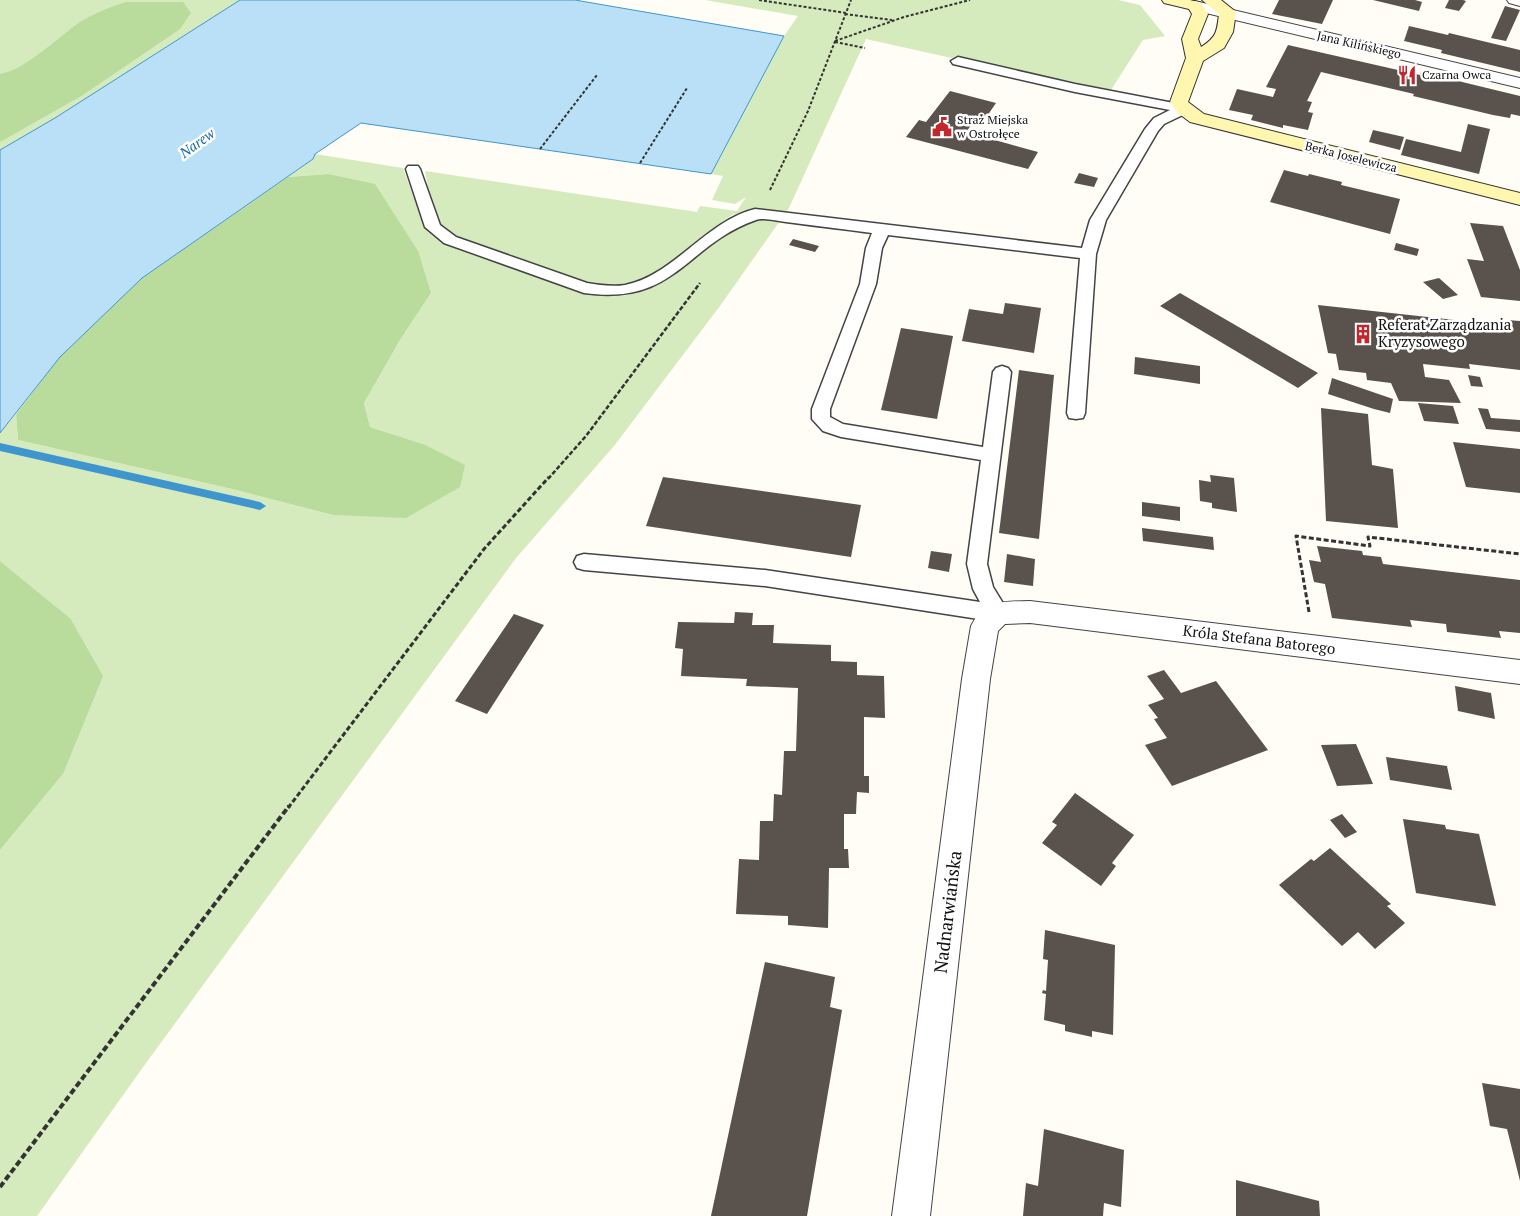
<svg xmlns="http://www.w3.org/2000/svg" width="1520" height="1216" viewBox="0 0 1520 1216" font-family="'PT Serif',serif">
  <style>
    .green { fill: #d5ebbd }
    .forest { fill: #b9dc9c }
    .water { fill: #b9e0f7; stroke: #3f96cf }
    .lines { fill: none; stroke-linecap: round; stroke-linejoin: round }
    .stream { fill: #3f96cf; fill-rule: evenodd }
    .building { fill: #5a524d }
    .lane-casing { stroke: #444; stroke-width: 3 }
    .street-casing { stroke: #444; stroke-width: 2 }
    .secondary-casing { stroke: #333; stroke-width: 2 }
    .path-far3 { stroke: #333; stroke-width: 2; stroke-dasharray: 3 2; stroke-linecap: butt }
    .path-far2 { stroke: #333; stroke-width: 2.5; stroke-dasharray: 4.5 2; stroke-linecap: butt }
    .path-far1 { stroke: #333; stroke-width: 3; stroke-dasharray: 5 2.5; stroke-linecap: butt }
    .path { stroke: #333; stroke-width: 4; stroke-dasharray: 6 3; stroke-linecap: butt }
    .lane { fill: #fff; fill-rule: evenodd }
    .street { fill: #fff; fill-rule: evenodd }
    .secondary { fill: #fff6b0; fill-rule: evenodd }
    .labels { text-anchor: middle; stroke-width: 5; stroke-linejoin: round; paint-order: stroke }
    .far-street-label { font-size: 12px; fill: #111; stroke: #fff }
    .far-poi-label { font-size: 12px; fill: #111; stroke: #fff; text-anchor: start }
    .far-water-label { font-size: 14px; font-style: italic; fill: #1768a6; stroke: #fff }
    .poi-label { font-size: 15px; fill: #111; stroke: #fff; text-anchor: start }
    .street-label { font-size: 15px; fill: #111; stroke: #fff }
    .near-street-label { font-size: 18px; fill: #111; stroke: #fff }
  </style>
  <rect width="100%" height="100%" fill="#fffdf5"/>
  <path class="green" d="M0 0H240L55 118 0 150Z
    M705 0H1118L1140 5 1165 36 1143 40 1109 93 866 39 789 208 720 306 614 446 516 558 146 1063 37 1216H0V850L63 774 70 618 0 561V433L16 414 18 440 232 489 333 515 423 444 370 427 364 403 400 340 431 293 328 174 288 177 313 159 315 154 403 168 426 230 441 243 594 295C606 296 617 297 628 295 670 288 712 246 735 213 704 232 657 281 624 287 610 289 595 284 582 281L467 241C461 239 454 237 449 233 431 220 429 190 425 171L697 212 700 206 737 211 746 197 735 204 712 200 723 176 711 174 784 36 798 16Z"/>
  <path class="forest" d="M126 2H183L191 13 180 29 83 95 0 142V74C27 69 58 37 80 22 95 13 110 7 126 2Z
    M328 174 375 184 418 251 431 293 400 340 364 403 370 427 423 444 465 465 460 487 406 518 333 515 232 489 18 440 16 414 60 357 142 278 288 177Z
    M0 561 70 618 103 676 63 774 0 850Z"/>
  <path class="water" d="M240 0H575L784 36 711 174 361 123 315 154 313 159 142 278 60 357 0 433V150L55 118Z"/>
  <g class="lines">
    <path class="stream" d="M0 443 260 502 266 506 260 510 0 451Z"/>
  </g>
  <path class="building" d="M1279 0H1333L1322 24 1272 14Z
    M1373 0H1415L1422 2 1419 11Z
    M1449 0H1463L1466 1 1459 11 1445 8Z
    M1505 6 1520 10 1506 41 1491 38Z
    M1409 26 1448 35 1449 33 1520 50V72L1441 53 1442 50 1404 41Z
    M1288 45 1420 75 1421 72 1520 96V116L1511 114 1510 118 1493 115 1413 96 1414 94 1321 72 1307 101 1312 102 1308 112 1313 113 1308 130 1283 125V128L1251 120 1253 115 1229 110 1237 89 1273 97 1276 89 1266 87Z
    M950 91 996 103 983 122 975 120 966 132 1038 152 1028 169 906 137 919 120 926 122Z
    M1468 124 1490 129 1479 174 1401 155 1406 139 1461 152Z
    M1373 130 1404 137 1400 150 1369 142Z
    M1284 170 1308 176 1309 174 1342 182 1341 185 1400 199 1390 234 1270 202Z
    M1079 173 1098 178 1094 187 1074 183Z
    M1470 223 1503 226 1520 270V301L1481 297 1467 259 1484 261Z
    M793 239 819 246 815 252 789 245Z
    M1396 243 1419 249 1417 256 1394 250Z
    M1439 278 1458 295 1443 299 1423 282Z
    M1180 293 1192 300 1318 373 1298 388 1160 306Z
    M1005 303 1041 308 1034 353 962 341 969 309 1003 314Z
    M1318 305 1455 320 1457 325 1511 330 1507 320 1520 321V370L1469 364 1470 369 1423 364 1425 377 1449 380 1461 403 1399 401 1391 383 1367 380 1366 373 1339 370 1336 354 1328 353Z
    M901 328 953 336 937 419 881 410Z
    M1135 357 1200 366V384L1134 374Z
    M1019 370 1054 375 1039 539 999 533Z
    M1468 375 1480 377 1483 387 1471 386Z
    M1332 378 1393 399 1390 413 1374 409 1328 394Z
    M1418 403 1453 406 1459 424 1424 421Z
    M1321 408 1368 414 1372 465 1393 469 1398 528 1326 521Z
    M1478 408 1488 409 1491 418 1520 420V432L1486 429Z
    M1453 442 1520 449V493L1466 487Z
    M1210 475 1234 478 1237 512 1212 508V503L1200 501 1199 480 1211 482Z
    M663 477 861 505 851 557 646 526Z
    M1142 502 1180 507V521L1142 516Z
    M1142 528 1213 537 1214 550 1143 541Z
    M1317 546 1362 551 1363 555 1381 557 1383 564 1520 580V633L1499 631 1501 638 1447 632 1446 624 1410 620 1412 627 1332 618 1325 584 1314 582 1309 560 1321 562Z
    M931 551 952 554 949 572 928 568Z
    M1007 554 1035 559 1033 586 1004 582Z
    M735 612 753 613 752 625H774L773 643 831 645V661L857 662V675L884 676 885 718 864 717V776H869V793L857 792 856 814H844V849H848L849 868H829L828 928 788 925V916L736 914 739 859 759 860 760 821H773L774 794 782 795 784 751H796L798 688 746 686 747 679 681 676 683 649 675 648 678 622 734 623Z
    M514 614 544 625 487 714 455 701Z
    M1164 670 1181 693 1216 681 1268 750 1172 786 1145 745 1167 738 1154 719 1158 718 1148 705 1164 699 1147 676Z
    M1455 686 1491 693 1495 719 1458 711Z
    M1356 744 1373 784 1337 786 1321 745Z
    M1386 757 1447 766 1452 790 1390 780Z
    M1075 793 1134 835 1112 863 1116 866 1101 886 1042 843 1057 825 1052 822Z
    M1342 814 1357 832 1345 838 1330 820Z
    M1403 819 1445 825 1446 829 1479 834 1496 906 1416 893Z
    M1330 848 1391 904 1387 906 1405 923 1375 949 1358 932 1342 946 1279 885 1311 859 1314 861Z
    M1045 930 1115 945 1113 1035 1092 1031V1037L1065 1031V1025L1044 1020 1046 994 1042 993 1043 990 1046 991 1048 960 1043 959Z
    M765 962 835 977 830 1007 842 1010 807 1216H711Z
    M1482 1083 1520 1089V1181L1507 1129 1490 1126Z
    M1044 1129 1124 1150 1121 1207 1104 1203 1103 1216H1023L1026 1183 1038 1186Z
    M1236 1180 1319 1201 1320 1216H1236Z"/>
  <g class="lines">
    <defs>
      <path id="lane" d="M958 57 1075 84 1184 105 1189 106 1191 109 1189 112 1164 124 1158 131 1106 220 1096 254 1085 413 1083 418 1076 419 1069 418 1067 413 1080 258 888 235 882 248 876 284 830 409V417L843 424 983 447 993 372 996 368 1002 366 1008 368 1011 372 987 564 993 587 1009 613 1006 619 998 622 765 586 584 570 577 568 574 562 577 556 584 554 765 570 980 602 973 589 967 564 981 460 841 437 823 431 812 419V409L860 284 866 248 872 233C844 229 815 226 786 222 777 221 764 217 756 220 685 245 676 306 584 293L444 243 425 227 406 169 408 166H418L420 169 440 225 456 237 587 283C599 285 612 287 625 285 673 276 706 221 755 209L1082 248 1090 220 1145 129 1154 118 1170 110 1075 92 953 64 951 61Z"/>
      <path id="street" d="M1507 0H1520V6L1509 3Z
        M1195 1 1520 78V88L1189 9 1187 6 1189 3Z
        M1030 601 1520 660V684L1030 623 1005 624 998 631 990 679 930 1216H892L962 679 971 626C985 599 1003 602 1030 601Z"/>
      <path id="secondary" d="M1162 0H1190L1201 3 1208 14 1198 39 1201 47C1217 37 1217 31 1219 14L1202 0H1221L1236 12 1233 32 1224 48 1203 61 1188 102 1204 114 1520 193V205L1190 122 1178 113 1170 102 1186 58 1182 39 1192 14 1189 9 1164 3Z"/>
    </defs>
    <use href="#lane" class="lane-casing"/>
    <use href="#street" class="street-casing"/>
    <use href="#secondary" class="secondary-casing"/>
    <path class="path-far3" d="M759 0 846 13
      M845 14 892 20
      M835 41 904 17 970 0
      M835 42 865 48
      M540 149 597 75
      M640 163 687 88
      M770 190 808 111 851 0"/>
    <path class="path-far2" d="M548 479 586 436 700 283"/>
    <path class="path-far1" d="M1309 612 1296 536 1370 546 1368 537 1520 554
      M288 808 484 549 549 477"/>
    <path class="path" d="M0 1187 289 806"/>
    <use href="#lane" class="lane"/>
    <use href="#street" class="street"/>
    <use href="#secondary" class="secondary"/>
  </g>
  <defs>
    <symbol id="restaurant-bare" viewBox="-9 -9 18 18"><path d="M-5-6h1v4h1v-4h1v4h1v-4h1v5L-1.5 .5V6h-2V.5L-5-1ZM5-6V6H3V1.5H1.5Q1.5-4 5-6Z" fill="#c4262e" stroke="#fff" stroke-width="2.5" paint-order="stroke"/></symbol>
    <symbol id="civic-bare" viewBox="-9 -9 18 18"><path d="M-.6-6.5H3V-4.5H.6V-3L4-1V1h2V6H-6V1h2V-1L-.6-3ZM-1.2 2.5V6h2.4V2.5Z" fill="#c4262e" stroke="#fff" stroke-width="2.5" paint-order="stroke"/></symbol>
    <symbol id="building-bare" viewBox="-9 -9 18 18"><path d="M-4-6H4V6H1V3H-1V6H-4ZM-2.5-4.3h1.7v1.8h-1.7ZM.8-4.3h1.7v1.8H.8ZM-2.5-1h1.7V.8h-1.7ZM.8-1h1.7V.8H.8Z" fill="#c4262e" stroke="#fff" stroke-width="2.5" paint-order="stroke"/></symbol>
  </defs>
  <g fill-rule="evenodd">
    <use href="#restaurant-bare" x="1393" y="61" width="28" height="28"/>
    <use href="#civic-bare" x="928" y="113" width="28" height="28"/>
    <use href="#building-bare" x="1349" y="320" width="28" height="28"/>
  </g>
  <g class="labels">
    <g class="far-street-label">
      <text transform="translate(1359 45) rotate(13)" y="4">Jana Kilińskiego</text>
      <text transform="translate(1351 157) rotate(14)" y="4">Berka Joselewicza</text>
    </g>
    <g class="far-poi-label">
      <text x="1422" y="79">Czarna Owca</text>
      <text x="957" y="124">Straż Miejska<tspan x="957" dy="14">w Ostrołęce</tspan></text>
    </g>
    <g class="far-water-label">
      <text transform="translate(197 143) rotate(-36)" y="5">Narew</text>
    </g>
    <g class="poi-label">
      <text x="1378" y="330">Referat Zarządzania<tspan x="1378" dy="17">Kryzysowego</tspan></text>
    </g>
    <g class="street-label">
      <text transform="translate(1259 640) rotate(7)" y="5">Króla Stefana Batorego</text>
    </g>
    <g class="near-street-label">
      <text transform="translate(948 912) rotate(-83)" y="6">Nadnarwiańska</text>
    </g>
  </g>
</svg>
